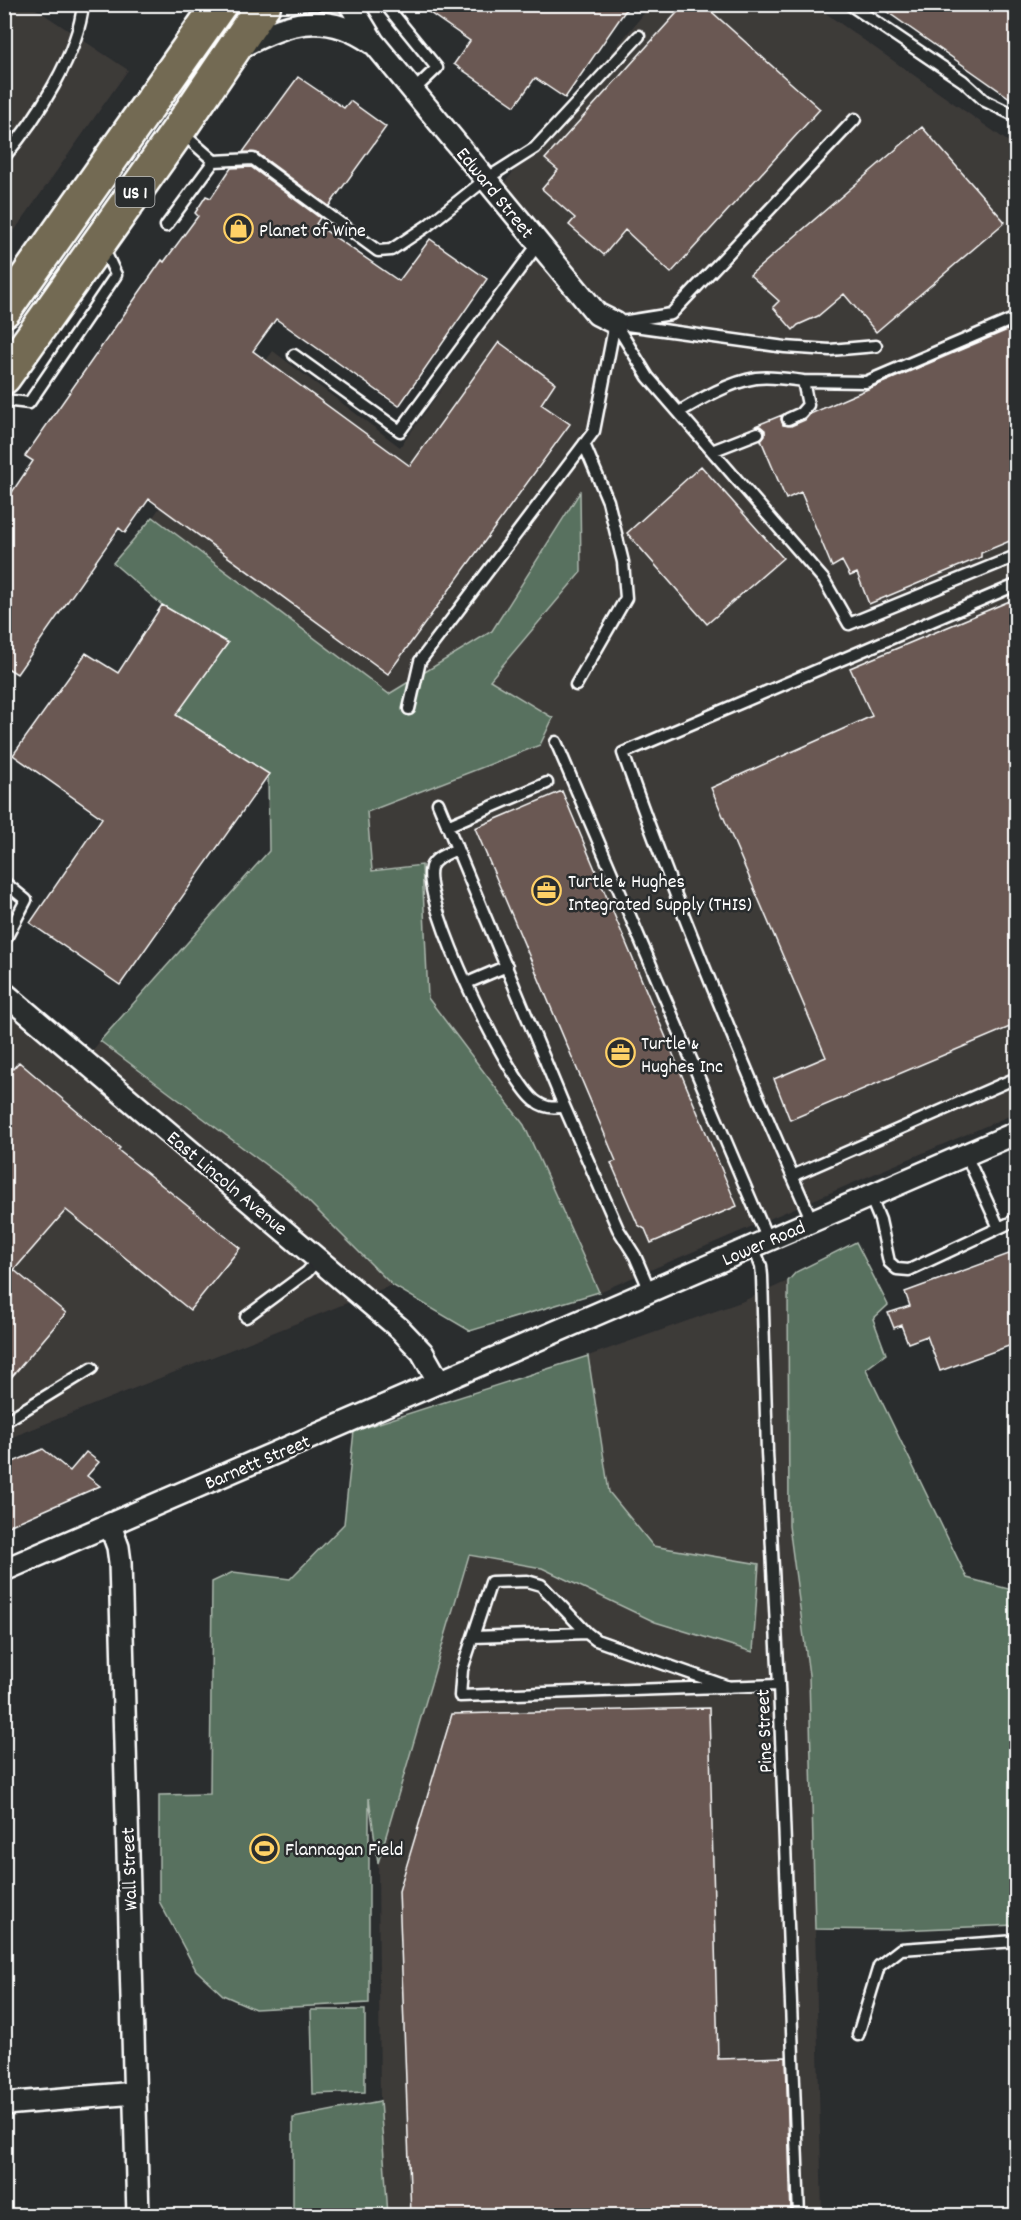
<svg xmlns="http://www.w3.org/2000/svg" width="1021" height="2220" viewBox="0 0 1021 2220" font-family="Dekko,sans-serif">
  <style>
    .built { fill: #3d3a39 }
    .green { fill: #59715e; stroke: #acb8ae; stroke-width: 1.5 }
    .building { fill: #6a5952; stroke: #fff; stroke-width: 1.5 }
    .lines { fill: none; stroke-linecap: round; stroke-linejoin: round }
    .service-casing { stroke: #fff; stroke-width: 15 }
    .minor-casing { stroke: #fff; stroke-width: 26 }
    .trunk-casing { stroke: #fff; stroke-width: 38 }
    .service { stroke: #2a2d2e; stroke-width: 10 }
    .minor { stroke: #2a2d2e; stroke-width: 21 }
    .trunk { stroke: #736b52; stroke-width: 33 }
    .labels { text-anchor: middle; stroke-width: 5; stroke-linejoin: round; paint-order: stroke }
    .shield { fill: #2a2d2e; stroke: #bfc0c0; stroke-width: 1.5 }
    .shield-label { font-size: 18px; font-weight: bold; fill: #fff }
    .street-label { font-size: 20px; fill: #fff; stroke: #2a2d2e }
    .poi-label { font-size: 20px; fill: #fff; stroke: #2a2d2e; text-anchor: start }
  </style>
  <rect width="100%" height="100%" fill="#2a2d2e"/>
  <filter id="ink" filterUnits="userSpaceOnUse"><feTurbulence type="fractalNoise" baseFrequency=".0167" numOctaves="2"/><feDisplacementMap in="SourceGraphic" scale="12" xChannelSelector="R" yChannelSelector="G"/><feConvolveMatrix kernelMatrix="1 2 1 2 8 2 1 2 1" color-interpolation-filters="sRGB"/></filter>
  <g filter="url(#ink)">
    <path class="built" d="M5 5H30L128 70 5 244Z
      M651 5H814L1016 147V1113L599 1292 524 1125 428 998 422 865 372 871 367 812 540 745 552 718 490 680 581 572 579 494 492 631 389 694 153 517 273 351 400 447 543 248 500 188Z
      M4 987 87 1058 100 1041 290 1183 392 1285 5 1440Z
      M788 1281 789 1526 809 1675 822 2215H388L380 2101 378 1863 469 1555 542 1567 655 1622 759 1564 653 1546 609 1492 588 1356 741 1302Z"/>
    <path class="green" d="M580 492 581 572 490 680 553 718 540 745 367 812 372 871 422 865 428 998 524 1125 599 1292 470 1331 392 1285 290 1183 100 1041 269 851 268 774 176 715 228 643 162 605 113 563 153 517 389 694 492 631Z
      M856 1242 888 1305 873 1319 886 1354 866 1369 967 1578 1016 1591V1925L898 1930 815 1929 809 1675 789 1526 788 1281 796 1272Z
      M588 1356 609 1492 653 1546 759 1564 753 1652 655 1622 542 1568 469 1555 378 1863 369 1798V2003L255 2009 223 1995 196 1970 159 1901V1795L210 1794 212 1582 233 1572 290 1579 344 1524 354 1431Z
      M311 2010H365V2092L313 2094Z
      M380 2101 388 2215H293V2118Z"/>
    <path class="building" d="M417 4H630L565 98 535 78 515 106 454 64 470 41Z
      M685 4H703L820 109 671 273 625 230 604 255 569 225 575 218 542 189 558 170 545 159Z
      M876 4H1017V103Z
      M298 77 344 108 350 101 386 127 329 206 257 153 243 152Z
      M922 127 1005 222 876 332 844 294 818 316 798 325 793 330 773 307 779 301 750 275Z
      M251 167 320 218 316 224 399 281 430 239 487 279 399 406 276 319 253 351 410 466 499 342 555 383 541 404 570 424 388 674 149 499 125 533 119 528 17 674 4 666V504L33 461 25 456 162 260 164 262 198 216 195 213 206 196 211 198 231 168Z
      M1017 326V538L981 553V557L869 604 857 573 850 576 842 561 832 567 801 492 786 499 761 440 765 435V430L760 426H755L782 415 781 419 783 425 791 426 805 420 810 414 849 397Z
      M701 466 783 558 707 624 627 533Z
      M1017 598V1024L790 1120 774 1079 826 1057 711 788 872 716 850 668Z
      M162 605 228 643 176 715 269 774 120 985 30 923 102 818 13 755 86 653 118 673Z
      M562 791 737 1206 651 1243 645 1229 638 1225 611 1163 616 1161 475 828Z
      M19 1062 120 1148 118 1150 240 1248 190 1310 66 1210 14 1270 66 1313 4 1386V1079Z
      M1017 1251V1343L940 1371 927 1336 908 1343 901 1325 894 1328 888 1313 910 1306 905 1292Z
      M43 1449 70 1471 86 1452 99 1462 87 1476 100 1486 4 1528V1466Z
      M709 1708 718 2059 786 2057 791 2216H411L399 1891 452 1714Z"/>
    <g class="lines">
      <defs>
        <path id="service" d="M385 4 437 68 414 90
          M849 4 963 81 985 101 1016 116
          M182 133 214 161 253 159 378 251 391 250 427 226 486 179 535 148 639 36
          M4 157C36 120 79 53 83 4
          M166 226 214 161
          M615 323 648 377 824 580 849 624 1016 556
          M615 323 671 314 855 119
          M627 325 785 347 830 350 876 346
          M294 355 400 431 539 243
          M803 381 866 382 1016 318
          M4 400 29 403 116 275 103 247
          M679 412C701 399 730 382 756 378 772 376 788 379 803 381L808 405 801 413 788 419
          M712 451 758 433
          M576 685 626 598 623 562 608 501 584 444
          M409 709 420 661 594 431 615 323
          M556 742 768 1240
          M438 803 564 1106 618 1229 635 1256 650 1291
          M447 826 547 783
          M457 849C449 853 435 857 431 867 421 902 506 1076 534 1100 544 1108 553 1109 564 1106
          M4 882 26 900 4 942
          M467 983 507 966
          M966 1155 999 1228
          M792 1176 1016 1078
          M870 1196 880 1220 889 1262 897 1269 909 1270 1016 1220
          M812 1221C744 1067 679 912 623 753L1016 585
          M753 1246 761 1266 762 1276 767 1452 779 1685 799 2216
          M246 1317 307 1272 318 1259
          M4 1422 92 1368
          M473 1637 587 1633
          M729 1687 596 1640 587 1633 541 1585 527 1581 491 1582 462 1670 460 1696 779 1685
          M858 2035 879 1966 901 1949 1016 1941"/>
        <path id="minor" d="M350 4 373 42 597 314 615 323
          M239 48C285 23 324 9 372 43
          M4 993 400 1329 422 1352 439 1382
          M110 1525 118 1547 120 1562 138 2216
          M4 1570 1016 1133
          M4 2104 135 2093"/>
        <path id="trunk" d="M4 310 220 4
          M4 377 178 131 264 4"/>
      </defs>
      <use href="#service" class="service-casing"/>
      <use href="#minor" class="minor-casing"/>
      <use href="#trunk" class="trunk-casing"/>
      <use href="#service" class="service"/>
      <use href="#minor" class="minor"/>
      <use href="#trunk" class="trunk"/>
    </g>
  </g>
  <defs>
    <symbol id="shop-ring" viewBox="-11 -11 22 22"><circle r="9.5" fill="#2a2d2e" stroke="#ffd166" stroke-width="1.5"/><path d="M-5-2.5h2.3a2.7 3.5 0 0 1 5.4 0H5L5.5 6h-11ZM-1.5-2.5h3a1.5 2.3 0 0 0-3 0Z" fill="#ffd166"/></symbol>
    <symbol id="office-ring" viewBox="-11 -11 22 22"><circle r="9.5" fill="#2a2d2e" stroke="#ffd166" stroke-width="1.5"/><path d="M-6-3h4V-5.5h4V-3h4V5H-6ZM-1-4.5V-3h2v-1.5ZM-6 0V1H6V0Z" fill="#ffd166"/></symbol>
    <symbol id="stadium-ring" viewBox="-11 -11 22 22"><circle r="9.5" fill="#2a2d2e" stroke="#ffd166" stroke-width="1.5"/><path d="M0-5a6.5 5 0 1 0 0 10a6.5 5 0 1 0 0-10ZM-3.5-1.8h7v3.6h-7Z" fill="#ffd166"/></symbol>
  </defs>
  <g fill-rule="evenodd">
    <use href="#shop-ring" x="222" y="212" width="33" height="33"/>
    <use href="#office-ring" x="530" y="874" width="33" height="33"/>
    <use href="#office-ring" x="604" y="1036" width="33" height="33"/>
    <use href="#stadium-ring" x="248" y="1832" width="33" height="33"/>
  </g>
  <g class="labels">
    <rect class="shield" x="115.5" y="177" width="39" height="30" rx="4.5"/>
    <g class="shield-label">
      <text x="135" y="198">US 1</text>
    </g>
    <g class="street-label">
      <text transform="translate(496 192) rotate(51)" y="7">Edward Street</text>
      <text transform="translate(228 1182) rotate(40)" y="7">East Lincoln Avenue</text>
      <text transform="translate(763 1242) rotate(-23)" y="7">Lower Road</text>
      <text transform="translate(257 1461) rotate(-23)" y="7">Barnett Street</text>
      <text transform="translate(763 1731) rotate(-92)" y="7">Pine Street</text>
      <text transform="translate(128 1869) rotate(-92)" y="7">Wall Street</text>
    </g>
    <g class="poi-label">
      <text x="259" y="236">Planet of Wine</text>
      <text x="568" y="887">Turtle &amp; Hughes<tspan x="568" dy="23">Integrated Supply (THIS)</tspan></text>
      <text x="641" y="1049">Turtle &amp;<tspan x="641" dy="23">Hughes Inc</tspan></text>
      <text x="285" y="1855">Flannagan Field</text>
    </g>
  </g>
  <rect width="1021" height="2220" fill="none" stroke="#2a2d2e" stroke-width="24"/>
  <rect x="12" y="12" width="997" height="2196" fill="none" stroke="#fff" stroke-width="2" filter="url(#ink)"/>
</svg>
